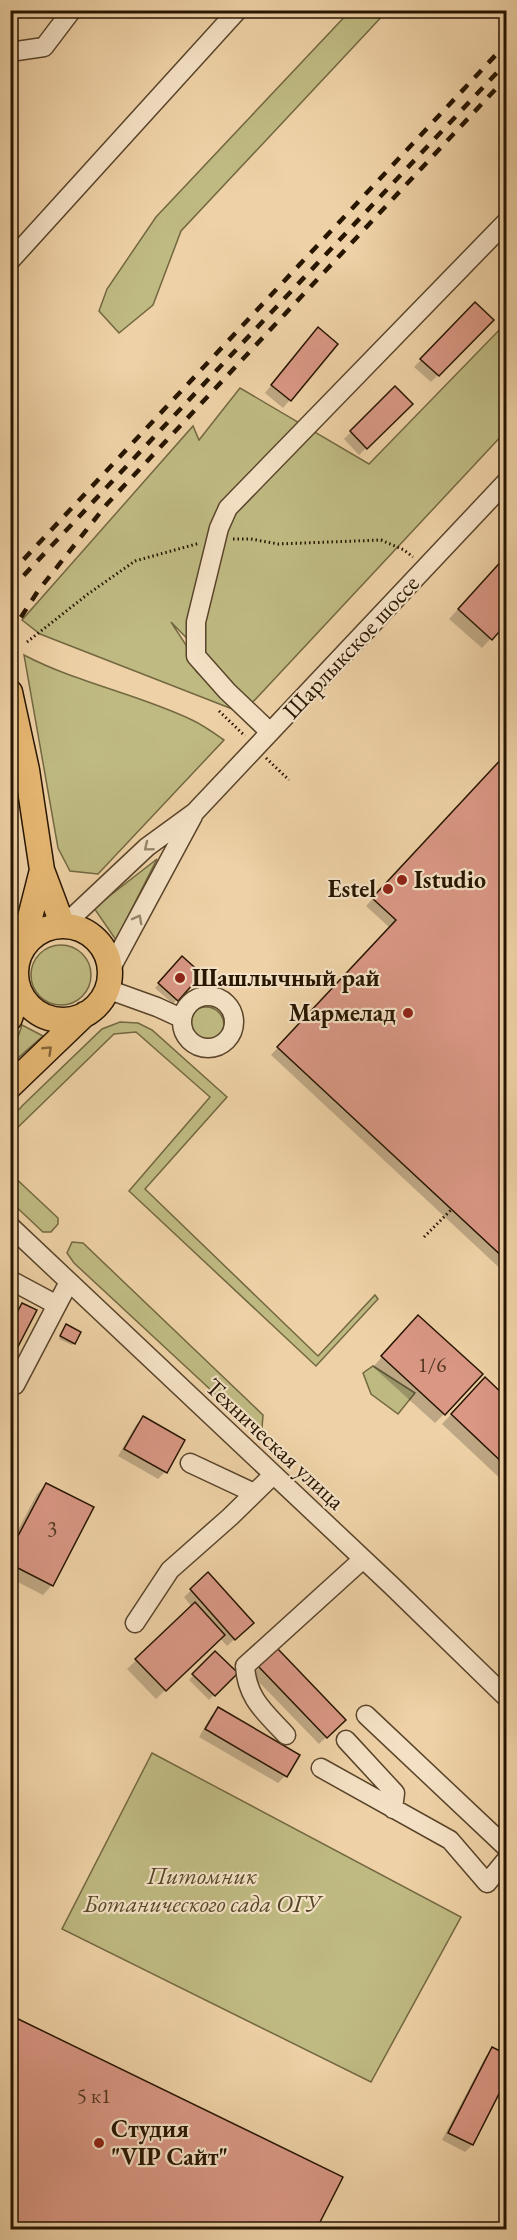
<svg xmlns="http://www.w3.org/2000/svg" width="517" height="2240" viewBox="0 0 517 2240" font-family="'EB Garamond',serif">
  <style>
    .green { fill: #bfba82; stroke: #736841; stroke-width: 1.5 }
    .shadow { fill: #0003 }
    .building { fill: #d99784; stroke: #271500; stroke-width: 1.5 }
    .lines { fill: none; stroke-linecap: round; stroke-linejoin: round }
    .minor-casing { stroke: #59442a; stroke-width: 21 }
    .major-casing { stroke: #271500; stroke-width: 27 }
    .path { stroke: #271500; stroke-width: 3; stroke-dasharray: 1.5 3; stroke-linecap: butt }
    .minor { stroke: #f4e1c5; stroke-width: 18 }
    .major { stroke: #e7b873; stroke-width: 24 }
    .rail { stroke: #271500; stroke-width: 4.5; stroke-dasharray: 10 10; stroke-linecap: butt }
    .oneway { stroke: #98856c }
    .oneway2 { stroke: #87663a }
    .poi-dot { fill: #8f2418; stroke: #f4e1c5; stroke-width: 2 }
    .labels { text-anchor: middle; stroke-width: 4.5; stroke-linejoin: round; paint-order: stroke }
    .number-label { font-size: 21px; fill: #543621 }
    .street-label { font-size: 24px; fill: #271500; stroke: #f4e1c5 }
    .poi-label { font-size: 24px; font-weight: bold; fill: #271500; stroke: #f4e1c5; text-anchor: start }
    .park-label { font-size: 24px; font-style: italic; fill: #554727; stroke: #f4e1c5 }
  </style>
  <rect width="100%" height="100%" fill="#eed1a6"/>
  <filter id="stains"><feTurbulence type="fractalNoise" baseFrequency=".00333" numOctaves="4"/><feColorMatrix values="0 0 0 0 .2 0 0 0 0 .09 0 0 0 0 .02 0 0 0 .5 -.17"/></filter>
  <radialGradient id="worn" r=".72"><stop offset=".6" stop-color="#630" stop-opacity="0"/><stop offset="1" stop-color="#630" stop-opacity=".3"/></radialGradient>
  <path class="green" d="M350 11H387L181 231 153 305 119 333 99 311 107 289 156 217Z
    M506 323V431L251 704 171 622 186 645 196 671 240 712 40 634 22 620 193 426 199 440 240 388 369 464Z
    M24 655C77 683 138 694 192 720 203 725 214 733 224 740L98 874 70 871 58 848Z
    M157 859 116 940 94 908Z
    M31 975a30 30 0 1 1 60 0a30 30 0 1 1-60 0Z
    M188 1025a18 18 0 1 1 36 0a18 18 0 1 1-36 0Z
    M120 1022 138 1023 152 1030 227 1097 145 1189 318 1356 375 1295 378 1299 316 1366 129 1191 210 1097 136 1032 114 1034 11 1134V1118L23 1105 102 1029Z
    M22 1025 43 1036 11 1064V1058Z
    M10 1173 58 1218V1224L51 1232H43L11 1202Z
    M72 1242 83 1243 263 1415 262 1428 254 1430 74 1263 67 1253Z
    M373 1366 415 1393 398 1414 371 1394 363 1373Z
    M152 1753 461 1917 371 2082 62 1929Z"/>
  <path class="shadow" d="M476 304 492 320 431 382 414 367Z
    M311 336 290 400 283 408 265 393Z
    M395 388 411 404 359 455 344 439Z
    M506 557V622L482 648 449 619Z
    M506 756V1274L271 1055 390 928 366 906Z
    M177 963V999L173 1004 155 988Z
    M22 1305 10 1358V1321L15 1312Z
    M409 1327 444 1414 435 1423 373 1367Z
    M65 1328 74 1343 72 1345 59 1339Z
    M485 1379 506 1399V1484L442 1424Z
    M143 1418 165 1472 158 1479 118 1456 136 1425Z
    M46 1484 52 1585 43 1595 10 1578V1545L37 1494Z
    M208 1574 245 1630 227 1646 220 1638 156 1699 127 1669 192 1607 184 1597Z
    M277 1650 344 1720 319 1744 252 1675Z
    M215 1653 236 1673 209 1700 189 1680Z
    M219 1709 298 1755 285 1776 278 1783 199 1737 211 1716Z
    M493 2049 506 2056V2077L472 2145 465 2152 442 2140 486 2056Z"/>
  <path class="building" d="M475 302 494 320 439 376 420 359Z
    M318 327 338 344 291 401 271 385Z
    M395 386 413 404 367 449 350 431Z
    M506 556V624L492 640 458 609Z
    M506 754V1260L277 1047 396 920 372 898Z
    M182 956 202 974 178 1001 158 983Z
    M22 1303 37 1310 10 1362V1326Z
    M418 1315 483 1374 445 1415 381 1356Z
    M66 1324 81 1332 75 1344 60 1336Z
    M485 1377 506 1397V1466L451 1414Z
    M143 1416 185 1440 167 1473 124 1449Z
    M46 1483 94 1507 53 1586 10 1564V1551Z
    M208 1572 254 1623 235 1640 190 1589Z
    M195 1602 225 1635 166 1691 135 1659Z
    M277 1648 346 1720 327 1738 258 1666Z
    M215 1651 238 1673 215 1696 192 1674Z
    M218 1707 300 1755 287 1777 205 1729Z
    M10 2015 343 2177 316 2230H10Z
    M492 2047 506 2054V2080L473 2145 448 2133Z"/>
  <g class="lines">
    <defs>
      <path id="minor" d="M10 52 44 47 72 10
        M10 261 238 10
        M270 732 227 691 196 656V622L219 528 228 508 506 222
        M63 926 147 847 195 812 506 482
        M110 970 193 816
        M107 989 157 1007 181 1018
        M182 1022a26 26 0 1 1 52 0a26 26 0 1 1-52 0Z
        M10 1226 392 1586 506 1697
        M10 1289 14 1282 57 1305
        M15 1385 69 1282
        M190 1463 254 1493
        M135 1623 170 1570 230 1517 273 1475
        M366 1715 506 1847
        M286 1735C265 1712 247 1699 245 1666L363 1559
        M346 1740 395 1793 393 1809
        M321 1768 450 1840 487 1883 506 1860"/>
      <path id="major" d="M10 692 27 770 42 870 63 926
        M16 973a47 47 0 1 1 94 0a47 47 0 1 1-94 0Z
        M22 949 42 870
        M10 1018 19 990
        M10 1086 85 1014"/>
    </defs>
    <use href="#minor" class="minor-casing"/>
    <use href="#major" class="major-casing"/>
    <path class="path" d="M233 539H251L278 544 381 540 404 550 413 557
      M27 642 88 594 135 561 200 543
      M219 711 245 736
      M266 758 289 780
      M424 1237 452 1209"/>
    <use href="#minor" class="minor"/>
    <use href="#major" class="major"/>
    <path class="rail" d="M10 574 506 44
      M10 590 506 63
      M10 634 38 591 107 504 506 78"/>
  </g>
  <defs><path id="oneway-chevron" d="M-2-3.5L2.5 0L-2 3.5" fill="none" stroke-width="1.6" stroke-linecap="round" stroke-linejoin="round" transform="scale(1.5)"/></defs>
  <g class="oneway">
    <use href="#oneway-chevron" transform="translate(148 847) rotate(141)"/>
    <use href="#oneway-chevron" transform="translate(138 919) rotate(-62)"/>
  </g>
  <use class="oneway2" href="#oneway-chevron" transform="translate(48 1050) rotate(-44)"/>
  <g class="poi-dot">
    <circle cx="402" cy="880" r="6"/>
    <circle cx="388" cy="889" r="6"/>
    <circle cx="180" cy="978" r="6"/>
    <circle cx="408" cy="1013" r="6"/>
    <circle cx="99" cy="2143" r="6"/>
  </g>
  <g class="labels">
    <g class="number-label">
      <text x="432" y="1372">1/6</text>
      <text x="52" y="1536">3</text>
      <text x="94" y="2103">5 к1</text>
    </g>
    <g class="street-label">
      <text transform="translate(351 647) rotate(-47)" y="8">Шарлыкское шоссе</text>
      <text transform="translate(275 1444) rotate(43)" y="8">Техническая улица</text>
    </g>
    <g class="poi-label">
      <text x="414" y="888">Istudio</text>
      <text x="376" y="897" text-anchor="end">Estel</text>
      <text x="192" y="986">Шашлычный рай</text>
      <text x="396" y="1021" text-anchor="end">Мармелад</text>
      <text x="111" y="2137">Студия<tspan x="111" dy="28">"VIP Сайт"</tspan></text>
    </g>
    <g class="park-label">
      <text x="202" y="1884">Питомник<tspan x="202" dy="28">Ботанического сада ОГУ</tspan></text>
    </g>
  </g>
  <rect width="517" height="2240" fill="none" stroke="#eed1a6" stroke-width="36"/>
  <rect x="12" y="12" width="493" height="2216" fill="none" stroke="#271500" stroke-width="3"/>
  <rect x="18" y="18" width="481" height="2204" fill="none" stroke="#271500" stroke-width="1.5"/>
  <rect width="100%" height="100%" filter="url(#stains)"/>
  <rect width="100%" height="100%" fill="url(#worn)"/>
</svg>
